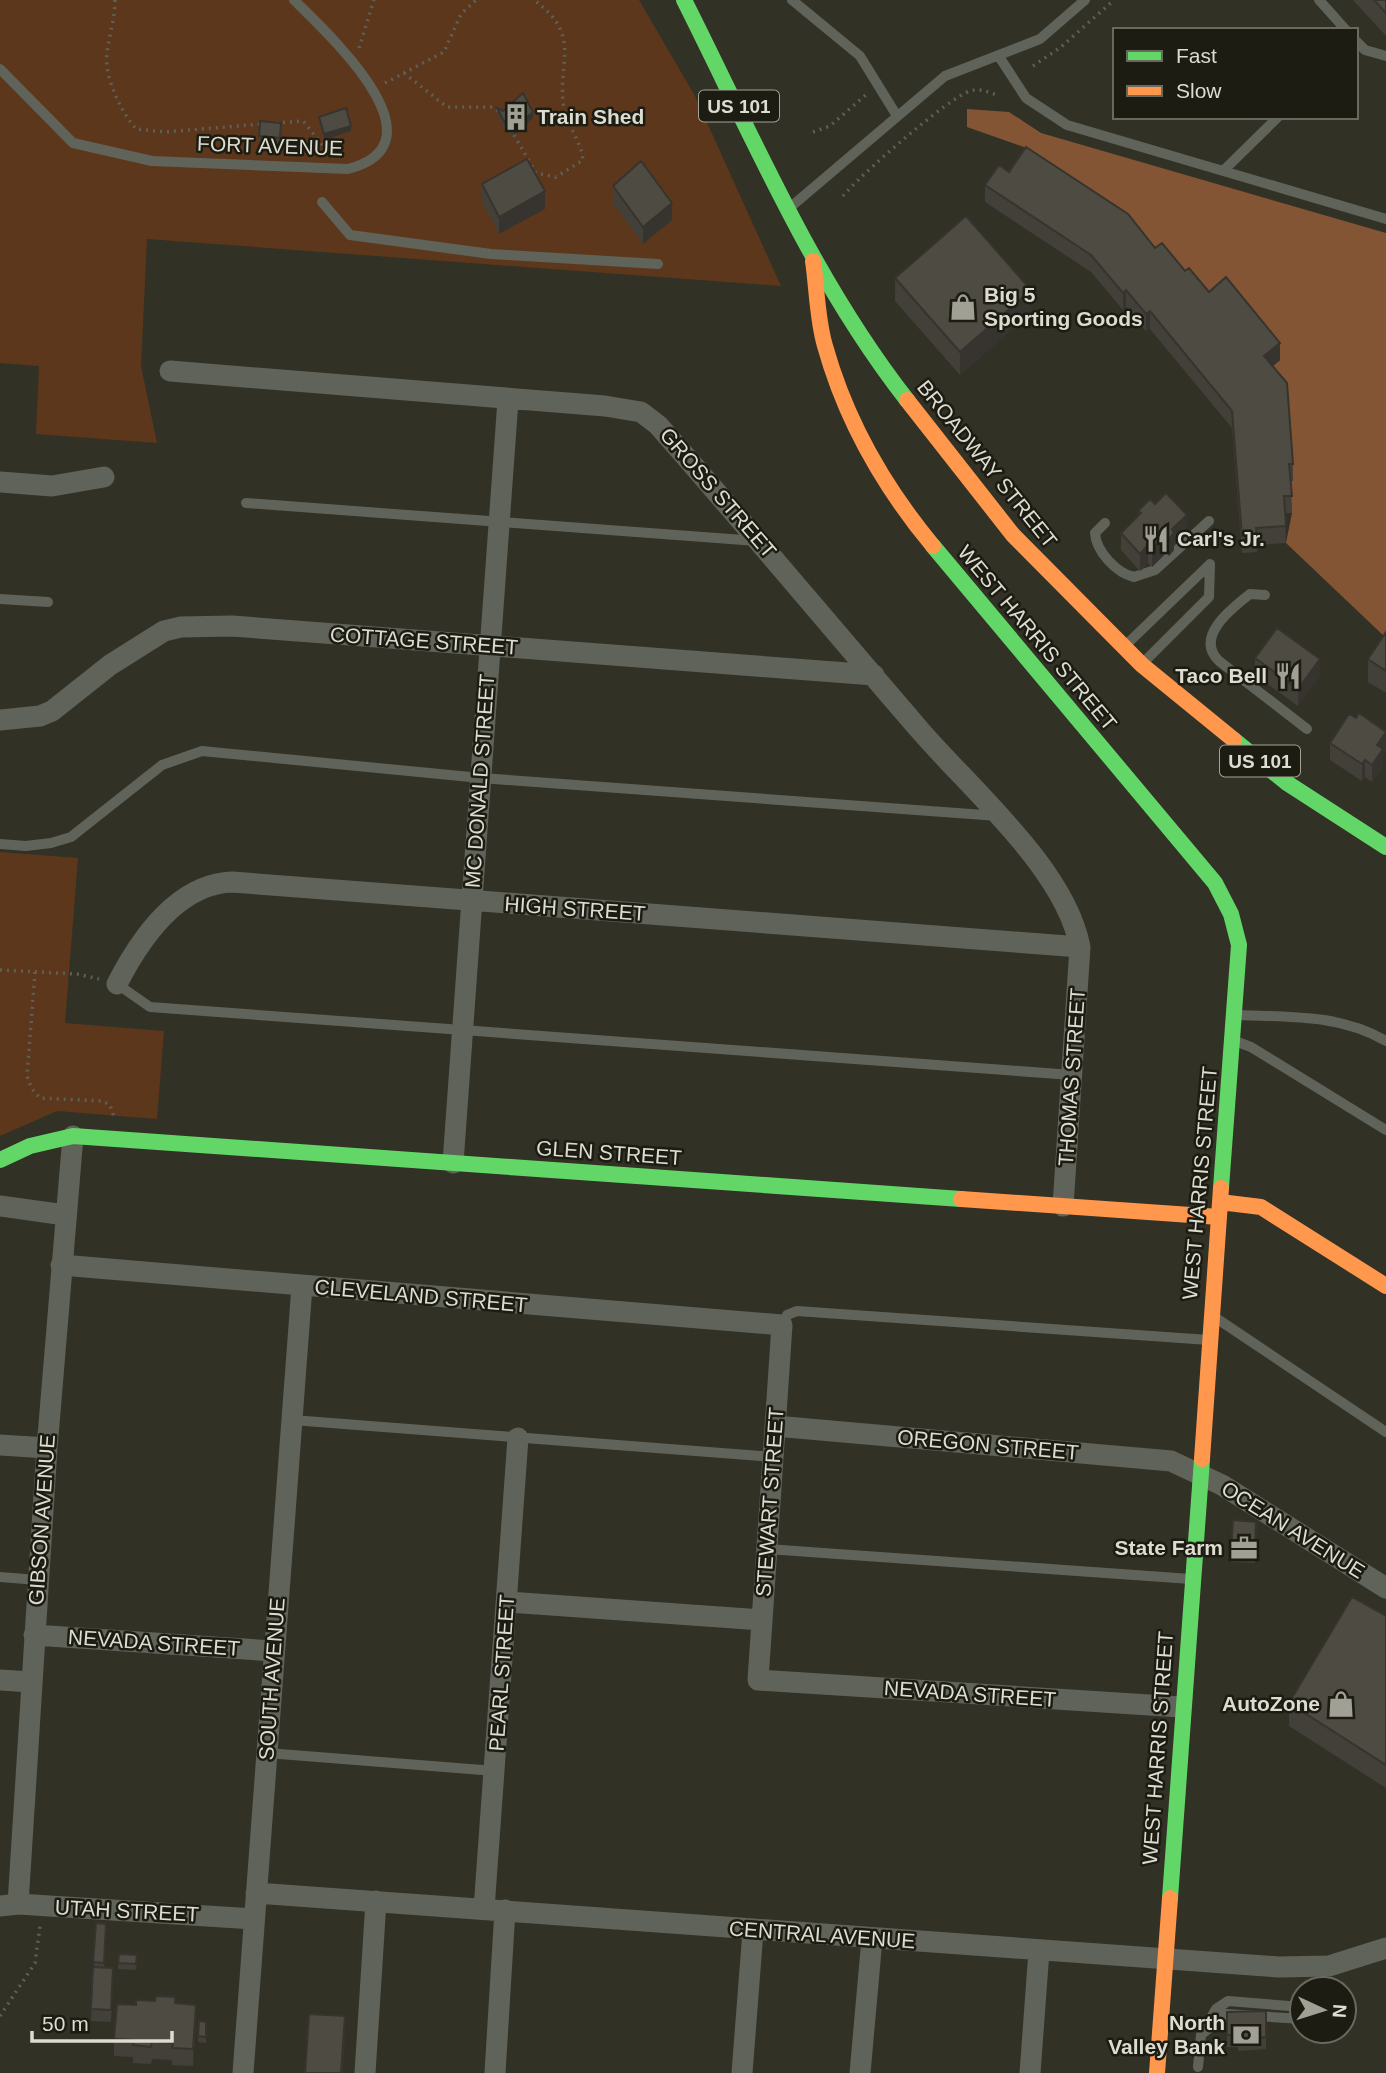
<svg xmlns="http://www.w3.org/2000/svg" width="1386" height="2073" viewBox="0 0 1386 2073" font-family="Arial,sans-serif">
  <style>
    .green { fill: #5c371b }
    .forest { fill: #835535 }
    .lines { fill: none; stroke-linecap: round; stroke-linejoin: round }
    .path { stroke: #5d6058; stroke-width: 3.5; stroke-dasharray: 2 5; stroke-linecap: butt }
    .lane { stroke: #60635a; stroke-width: 10 }
    .street { stroke: #60635a; stroke-width: 21 }
    .fast { stroke: #63d668; stroke-width: 16 }
    .slow { stroke: #ff974d; stroke-width: 16 }
    .wall { fill: #43403a }
    .shaded-wall { fill: #37342f }
    .building { fill: #4e4b43; stroke: #37342f; stroke-width: 2 }
    .labels { text-anchor: middle; stroke-width: 5; stroke-linejoin: round; paint-order: stroke }
    .shield { fill: #1c1c13; stroke: #a2a297; stroke-width: 2 }
    .shield-label { font-size: 19px; font-weight: bold; fill: #dcdcd0 }
    .poi-label { font-size: 21px; font-weight: bold; fill: #dcdcd0; stroke: #1c1c13; text-anchor: end }
    .street-label { font-size: 21px; fill: #dcdcd0; stroke: #1c1c13 }
  </style>
  <rect width="100%" height="100%" fill="#323126"/>
  <path class="green" d="M0 0H639L695 96 781 286 147 239 141 366 157 443 36 434 39 366 0 363Z
    M0 852 78 858 65 1023 164 1031 157 1119 57 1111 0 1136Z"/>
  <path class="forest" d="M967 109 1009 112 1041 133 1386 233V638L1286 543 1292 513 1289 481H1293L1264 373 1280 360 1209 309 1026 164 1024 147 967 127Z"/>
  <g class="lines">
    <path class="path" d="M115 0C115 19 109 35 107 54 104 77 121 112 136 129L165 132 262 124
      M359 48 374 0
      M1033 66 1061 47 1114 0
      M404 73 447 107H493L500 112
      M385 83 444 52 461 14 476 0
      M276 123 303 121 330 154
      M813 132 830 126 868 93
      M514 135 536 173 556 177 583 160C581 141 568 127 564 109 556 62 584 37 534 0
      M843 196C858 177 949 97 970 91 980 88 988 92 997 95
      M0 970 77 974 99 979
      M35 972 27 1076 32 1089 40 1098 102 1101 110 1105 114 1117
      M0 2016 35 1963 40 1926"/>
    <path class="lane" d="M792 0 860 56 897 116
      M1319 0 1346 30
      M1356 41 1365 50 1386 56
      M1000 58 1026 98 1067 125 1386 219
      M0 69 73 143 152 161 348 169C448 143 328 34 294 0
      M1223 171 1278 117
      M322 202 350 235 491 254 658 264
      M793 205 945 76 1040 39 1085 0
      M246 503 757 541
      M1105 523 1095 533C1096 551 1116 573 1134 577L1155 570 1209 521
      M1265 595 1250 594C1231 609 1194 637 1219 661L1307 729
      M0 599 48 602
      M1129 642 1210 564
      M1146 660 1209 597 1210 564
      M0 844 26 846 51 843 71 837 162 765 202 751 481 778 998 816
      M117 984 150 1007 1072 1075
      M1237 1015C1288 1017 1340 1014 1386 1041
      M1235 1041 1251 1047 1386 1130
      M1216 1318 1386 1432
      M782 1325 787 1315 797 1311 1209 1340
      M292 1420 773 1457
      M767 1549 1191 1579
      M0 1577 38 1580
      M267 1753 495 1771
      M1206 2026 1216 2009 1228 2001 1302 2007
      M1198 2067 1201 2035 1226 2014 1302 2019"/>
    <path class="street" d="M170 371 605 406 641 412 658 425C746 525 831 627 918 728 970 789 1065 868 1080 947L1063 1206
      M0 482 52 486 104 477
      M0 720 40 716 52 711 110 665 164 631 181 627 232 626 874 675
      M117 984C140 939 177 884 232 882L1080 947
      M453 1163 508 400
      M0 1206 65 1215
      M61 1265 782 1325 758 1680 1181 1707
      M775 1426 1171 1461 1222 1485 1386 1588
      M0 1445 47 1448
      M508 1602 762 1620
      M34 1635 274 1651
      M0 1680 31 1682
      M256 1893 1279 1967 1329 1966 1386 1948
      M18 1904 47 1448 73 1136
      M0 1906 18 1904 254 1919
      M484 1909 518 1438
      M243 2073 302 1286
      M365 2073 376 1901
      M495 2073 505 1910
      M742 2073 753 1931
      M860 2073 872 1939
      M1030 2073 1039 1951"/>
    <path class="fast" d="M684 0C752 135 813 280 907 400
      M933 546 1215 883 1231 914 1239 945 1221 1188
      M1234 740 1287 783 1386 847
      M0 1160 30 1146 73 1136 961 1199
      M1170 1898 1202 1459"/>
    <path class="slow" d="M813 261C817 288 817 319 825 346 846 421 884 487 933 546
      M907 400 1013 535 1142 665 1234 740
      M961 1199 1219 1217
      M1220 1202 1261 1207 1386 1286
      M1202 1459 1221 1188
      M1157 2073 1170 1898"/>
  </g>
  <path class="wall" d="M1353 0H1386V36Z
    M497 108 503 111 533 118 514 135 507 133 497 114Z
    M319 117 351 131 324 140 319 122Z
    M260 121 281 123 280 144 259 142Z
    M1009 172 1155 248 1185 271 1209 292 1280 360 1273 366 1293 464V481H1291L1292 513H1285L1286 543 1257 545V552L1242 553 1232 428 1150 329 1146 331 1126 307 1123 310 1091 272 985 202V185Z
    M482 184 545 209 499 234 482 202Z
    M613 186 672 220 643 244 613 203Z
    M895 278 1031 312 960 375 895 301Z
    M1138 511 1187 532 1174 545V550L1169 556 1166 553 1152 567 1148 563 1140 571 1121 550V533L1138 516Z
    M1386 632V693L1368 682V659Z
    M1255 658 1320 676 1298 706 1255 675Z
    M1356 718 1386 732V749L1383 753V767L1372 782 1365 777 1362 781 1330 760V743Z
    M1256 1522 1255 1563 1231 1562V1550Z
    M1386 1616V1788L1289 1726V1703Z
    M96 1923 106 1935 104 1967 113 1979 111 2022 91 2021Z
    M137 1961 136 1970 118 1969V1963Z
    M175 2003 196 2022 193 2066 172 2065V2060L152 2059 151 2064 133 2063V2057L114 2056V2039L136 2005Z
    M1266 2011V2049L1238 2051V2047H1227V2012Z
    M199 2021 206 2022V2043L198 2042Z"/>
  <path class="shaded-wall" d="M533 112V118L514 135V129Z
    M351 126V131L324 140V134Z
    M545 191V209L499 234V217Z
    M672 203V220L643 244V227Z
    M1031 290V312L960 375V352Z
    M1126 290V307L1123 310V293Z
    M1150 311V329L1146 331V314Z
    M1280 343V360L1264 373V356Z
    M1187 515V532L1174 545V550L1169 556V539L1172 529Z
    M1166 536V553L1152 567V549Z
    M1148 545V563L1140 571V554Z
    M1320 659V676L1298 706V689Z
    M1386 732V749L1383 753V767L1372 782V765L1377 745Z
    M1365 760V777L1362 781V764Z
    M196 2005V2022L193 2066V2049Z
    M345 2016V2039L343 2073H341Z"/>
  <path class="building" d="M1374 0H1386V13Z
    M523 93 533 112 514 129 507 127 497 108 503 111Z
    M346 108 351 126 324 134 319 117Z
    M260 121 281 123 280 138 259 136Z
    M1026 147 1128 214 1155 248 1162 243 1185 271 1189 268 1209 292 1226 277 1280 343 1264 356 1287 383 1293 464H1289L1292 496H1284L1286 526 1256 528 1257 535 1242 536 1232 411 1150 311 1146 314 1126 290 1123 293 1091 255 985 185 999 165 1009 172Z
    M527 159 545 191 499 217 482 184Z
    M641 161 672 203 643 227 613 186Z
    M966 216 1031 290 960 352 895 278Z
    M1166 493 1187 515 1172 529 1174 533 1169 539 1166 536 1152 549 1148 545 1140 554 1121 533 1141 513 1138 511 1150 499 1155 504Z
    M1277 628 1320 659 1298 689 1255 658Z
    M1386 632V671L1368 659Z
    M1359 713 1386 732 1377 745 1383 749 1372 765 1365 760 1362 764 1330 743 1349 714 1356 718Z
    M1233 1520 1256 1522 1255 1552 1231 1550Z
    M1352 1597 1386 1616V1765L1289 1703Z
    M96 1923 106 1924 104 1963 93 1962Z
    M119 1954 137 1955 136 1964 118 1963Z
    M93 1967 113 1968 111 2010 91 2009Z
    M156 1996 175 1997V2003L196 2005 193 2049 172 2048 173 2043 152 2041 151 2047 133 2045V2040L114 2039 117 2004 136 2005V2000L155 2001Z
    M1266 2011V2037L1238 2040V2035H1227V2012Z
    M309 2014 345 2016 341 2073H305Z
    M199 2021 206 2022V2037L198 2036Z"/>
  <defs>
    <symbol id="building-bare" viewBox="-9 -9 18 18"><path d="M-4-6H4V6H1V3H-1V6H-4ZM-2.5-4.3h1.7v1.8h-1.7ZM.8-4.3h1.7v1.8H.8ZM-2.5-1h1.7V.8h-1.7ZM.8-1h1.7V.8H.8Z" fill="#a0a094" stroke="#1c1c13" stroke-width="2.5" paint-order="stroke"/></symbol>
    <symbol id="shop-bare" viewBox="-9 -9 18 18"><path d="M-5-2.5h2.3a2.7 3.5 0 0 1 5.4 0H5L5.5 6h-11ZM-1.5-2.5h3a1.5 2.3 0 0 0-3 0Z" fill="#a0a094" stroke="#1c1c13" stroke-width="2.5" paint-order="stroke"/></symbol>
    <symbol id="restaurant-bare" viewBox="-9 -9 18 18"><path d="M-5-6h1v4h1v-4h1v4h1v-4h1v5L-1.5 .5V6h-2V.5L-5-1ZM5-6V6H3V1.5H1.5Q1.5-4 5-6Z" fill="#a0a094" stroke="#1c1c13" stroke-width="2.5" paint-order="stroke"/></symbol>
    <symbol id="office-bare" viewBox="-9 -9 18 18"><path d="M-6-3h4V-5.5h4V-3h4V5H-6ZM-1-4.5V-3h2v-1.5ZM-6 0V1H6V0Z" fill="#a0a094" stroke="#1c1c13" stroke-width="2.5" paint-order="stroke"/></symbol>
    <symbol id="bank-bare" viewBox="-9 -9 18 18"><path d="M-6-4H6V4H-6ZM0-2.3a2.3 2.3 0 1 0 0 4.6a2.3 2.3 0 1 0 0-4.6Z" fill="#a0a094" stroke="#1c1c13" stroke-width="2.5" paint-order="stroke"/></symbol>
  </defs>
  <g fill-rule="evenodd">
    <use href="#building-bare" x="497" y="98" width="38" height="38"/>
    <use href="#shop-bare" x="944" y="288" width="38" height="38"/>
    <use href="#restaurant-bare" x="1137" y="520" width="38" height="38"/>
    <use href="#restaurant-bare" x="1269" y="657" width="38" height="38"/>
    <use href="#office-bare" x="1225" y="1529" width="38" height="38"/>
    <use href="#shop-bare" x="1322" y="1685" width="38" height="38"/>
    <use href="#bank-bare" x="1227" y="2016" width="38" height="38"/>
  </g>
  <g class="labels">
    <g class="shield">
      <rect x="699" y="90.5" width="80" height="31" rx="5"/>
      <rect x="1220" y="745.5" width="80" height="31" rx="5"/>
    </g>
    <g class="shield-label">
      <text x="739" y="113">US 101</text>
      <text x="1260" y="768">US 101</text>
    </g>
    <g class="poi-label">
      <text x="537" y="124" text-anchor="start">Train Shed</text>
      <text x="984" y="302" text-anchor="start">Big 5<tspan x="984" dy="24">Sporting Goods</tspan></text>
      <text x="1177" y="546" text-anchor="start">Carl's Jr.</text>
      <text x="1267" y="683">Taco Bell</text>
      <text x="1223" y="1555">State Farm</text>
      <text x="1320" y="1711">AutoZone</text>
      <text x="1225" y="2030">North<tspan x="1225" dy="24">Valley Bank</tspan></text>
    </g>
    <g class="street-label">
      <text transform="translate(270 146) rotate(2)" y="7">FORT AVENUE</text>
      <text transform="translate(987 464) rotate(51)" y="7">BROADWAY STREET</text>
      <text transform="translate(718 493) rotate(49)" y="7">GROSS STREET</text>
      <text transform="translate(1037 638) rotate(50)" y="7">WEST HARRIS STREET</text>
      <text transform="translate(424 641) rotate(4)" y="7">COTTAGE STREET</text>
      <text transform="translate(480 781) rotate(-86)" y="7">MC DONALD STREET</text>
      <text transform="translate(575 909) rotate(4)" y="7">HIGH STREET</text>
      <text transform="translate(1072 1077) rotate(-86)" y="7">THOMAS STREET</text>
      <text transform="translate(609 1153) rotate(4)" y="7">GLEN STREET</text>
      <text transform="translate(1200 1183) rotate(-85)" y="7">WEST HARRIS STREET</text>
      <text transform="translate(421 1296) rotate(5)" y="7">CLEVELAND STREET</text>
      <text transform="translate(988 1445) rotate(5)" y="7">OREGON STREET</text>
      <text transform="translate(770 1502) rotate(-86)" y="7">STEWART STREET</text>
      <text transform="translate(42 1520) rotate(-86)" y="7">GIBSON AVENUE</text>
      <text transform="translate(1293 1530) rotate(32)" y="7">OCEAN AVENUE</text>
      <text transform="translate(154 1643) rotate(4)" y="7">NEVADA STREET</text>
      <text transform="translate(502 1673) rotate(-86)" y="7">PEARL STREET</text>
      <text transform="translate(272 1679) rotate(-86)" y="7">SOUTH AVENUE</text>
      <text transform="translate(970 1694) rotate(4)" y="7">NEVADA STREET</text>
      <text transform="translate(1158 1748) rotate(-86)" y="7">WEST HARRIS STREET</text>
      <text transform="translate(127 1911) rotate(3)" y="7">UTAH STREET</text>
      <text transform="translate(822 1935) rotate(4)" y="7">CENTRAL AVENUE</text>
    </g>
  </g>
  <rect x="1113" y="28" width="245" height="91" fill="#1c1c13" stroke="#69695f" stroke-width="2"/>
  <rect x="1127" y="51" width="35" height="10" fill="#63d668" stroke="#69695f" stroke-width="2"/>
  <text x="1176" y="63" font-size="21" fill="#dcdcd0">Fast</text>
  <rect x="1127" y="86" width="35" height="10" fill="#ff974d" stroke="#69695f" stroke-width="2"/>
  <text x="1176" y="98" font-size="21" fill="#dcdcd0">Slow</text>
  <g transform="translate(1323 2010) rotate(94)"><circle r="33" fill="#1c1c13" stroke="#69695f" stroke-width="2"/>
  <path d="M0-5L12 26L0 18L-12 26Z" fill="#a0a094"/>
  <text y="-10" font-size="19" font-weight="bold" text-anchor="middle" fill="#dcdcd0">N</text>
  </g>
  <path d="M32 2031v10h140v-10" fill="none" stroke="#dcdcd0" stroke-width="3.5"/>
  <text x="42" y="2031" font-size="21" fill="#dcdcd0" stroke="#1c1c13" stroke-width="5" paint-order="stroke">50 m</text>
</svg>
